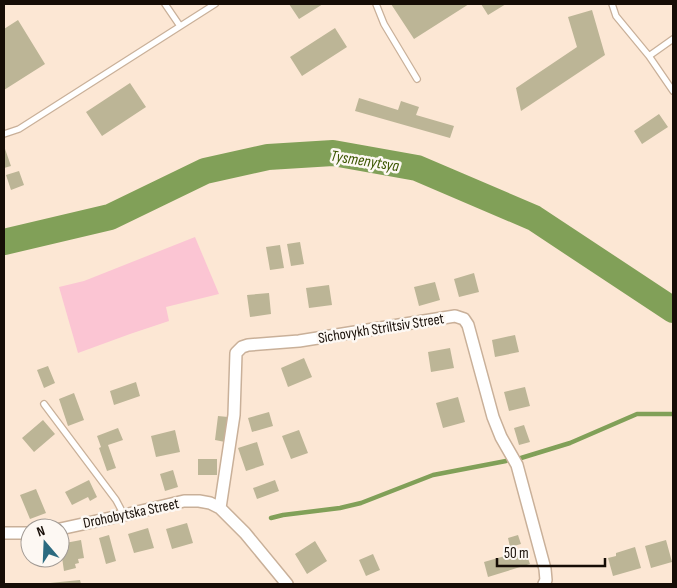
<svg xmlns="http://www.w3.org/2000/svg" width="677" height="588" viewBox="0 0 677 588" font-family="'Sofia Sans Condensed',sans-serif">
  <style>
    .green { fill: #fbc5d3 }
    .lines { fill: none; stroke-linecap: round; stroke-linejoin: round }
    .stream { stroke: #81a058; stroke-width: 4.5 }
    .river { stroke: #81a058; stroke-width: 26 }
    .building { fill: #bcb596 }
    .lane-casing { stroke: #c9b099; stroke-width: 8 }
    .street-casing { stroke: #c9b099; stroke-width: 14 }
    .lane { stroke: #fff; stroke-width: 5.5 }
    .street { stroke: #fff; stroke-width: 11 }
    .labels { text-anchor: middle; stroke-width: 5; stroke-linejoin: round; paint-order: stroke }
    .street-label { font-size: 15px; fill: #160d06; stroke: #fdf8f3 }
    .water-label { font-size: 16px; font-style: italic; fill: #3b5601; stroke: #fdf8f3 }
  </style>
  <rect width="100%" height="100%" fill="#fce7d4"/>
  <path class="green" d="M195 237 219 294 166 307 169 321 130 334 78 353 59 287 84 281Z"/>
  <g class="lines">
    <path class="stream" d="M521 458 570 443 637 414H673
      M271 518 283 515 340 508 361 503 433 475 506 461"/>
    <path class="river" d="M4 242 110 217 205 171 268 157 333 153 417 168 534 218 673 310"/>
  </g>
  <path class="building" d="M289 4H323L299 19Z
    M391 4H469L414 39Z
    M481 4H506L488 15Z
    M592 10 605 55 521 111 516 88 577 47 568 17Z
    M18 20 45 64 4 90V29Z
    M335 28 347 47 302 76 290 57Z
    M130 83 146 107 102 136 86 112Z
    M359 98 398 110 401 101 419 107 416 115 454 126 450 138 355 111Z
    M659 114 668 127 642 144 634 131Z
    M4 146 11 166 4 168Z
    M19 171 24 185 11 190 6 175Z
    M300 242 304 264 291 266 287 244Z
    M280 245 284 268 270 270 266 247Z
    M474 273 479 292 459 297 454 279Z
    M435 282 440 300 419 306 414 287Z
    M329 285 332 305 309 308 306 288Z
    M269 293 271 314 250 317 247 295Z
    M515 335 519 352 495 357 492 340Z
    M450 348 454 368 431 372 428 352Z
    M304 358 312 377 288 387 281 368Z
    M48 366 55 383 44 388 37 370Z
    M136 382 140 396 114 405 110 391Z
    M525 387 530 406 509 411 504 392Z
    M74 393 84 420 68 426 59 399Z
    M458 397 465 422 443 428 436 403Z
    M269 412 273 426 252 432 248 418Z
    M218 416 228 417 225 442 215 440Z
    M43 420 55 434 34 452 22 438Z
    M524 425 530 442 519 445 514 428Z
    M118 428 123 440 108 445 116 468 107 471 99 448 101 447 97 436Z
    M175 430 180 452 156 457 151 436Z
    M299 430 308 453 291 459 282 436Z
    M257 442 264 465 246 471 238 448Z
    M198 459H217V475H198Z
    M173 470 178 487 165 491 160 474Z
    M89 480 97 497 90 501 88 497 72 505 65 492Z
    M275 480 279 491 257 499 253 488Z
    M36 489 46 513 30 519 20 495Z
    M187 523 193 543 172 549 166 529Z
    M148 528 154 548 134 553 128 534Z
    M109 535 116 561 106 564 99 538Z
    M518 535 521 544 510 547 508 538Z
    M81 540 84 558 78 559 79 563 75 564 76 568 64 571 60 544Z
    M666 540 672 562 651 568 645 546Z
    M315 541 327 561 307 574 295 554Z
    M635 547 641 568 613 576 608 558 616 556V553Z
    M525 550 530 564 488 577 484 562Z
    M373 554 380 570 366 576 359 560Z
    M80 580 81 584H50V583Z"/>
  <g class="lines">
    <defs>
      <path id="lane" d="M165 4 180 26
        M376 4 384 24 417 79
        M612 4 616 16 649 56 673 91
        M649 56 673 39
        M4 134 19 129 215 4
        M44 404 116 500 124 515"/>
      <path id="street" d="M220 508 234 415 236 353 242 347 248 345 299 341 455 316 464 319 468 325 493 417 501 437 517 465 545 569 546 580 544 584
        M60 529 124 515 184 501H199L210 503 220 508 245 533 287 584
        M4 533H30"/>
    </defs>
    <use href="#lane" class="lane-casing"/>
    <use href="#street" class="street-casing"/>
    <use href="#lane" class="lane"/>
    <use href="#street" class="street"/>
  </g>
  <g class="labels">
    <g class="street-label">
      <text transform="translate(381 328) rotate(-9)" y="5">Sichovykh Striltsiv Street</text>
      <text transform="translate(131 513) rotate(-12)" y="5">Drohobytska Street</text>
    </g>
    <g class="water-label">
      <text transform="translate(365 160) rotate(9)" y="6">Tysmenytsya</text>
    </g>
  </g>
  <rect width="677" height="588" fill="none" stroke="#160d06" stroke-width="10"/>
  <g transform="translate(45 543) rotate(341)"><circle r="24" fill="#fdf8f3" stroke="#a19a94"/>
  <path d="M0-4L9 19L0 12L-9 19Z" fill="#2c6b80"/>
  <text y="-8" font-size="14" font-weight="bold" text-anchor="middle" fill="#160d06">N</text>
  </g>
  <path d="M497 558v8h108v-8" fill="none" stroke="#160d06" stroke-width="2.5"/>
  <text x="504" y="558" font-size="15" fill="#160d06" stroke="#fdf8f3" stroke-width="4" paint-order="stroke">50 m</text>
</svg>
